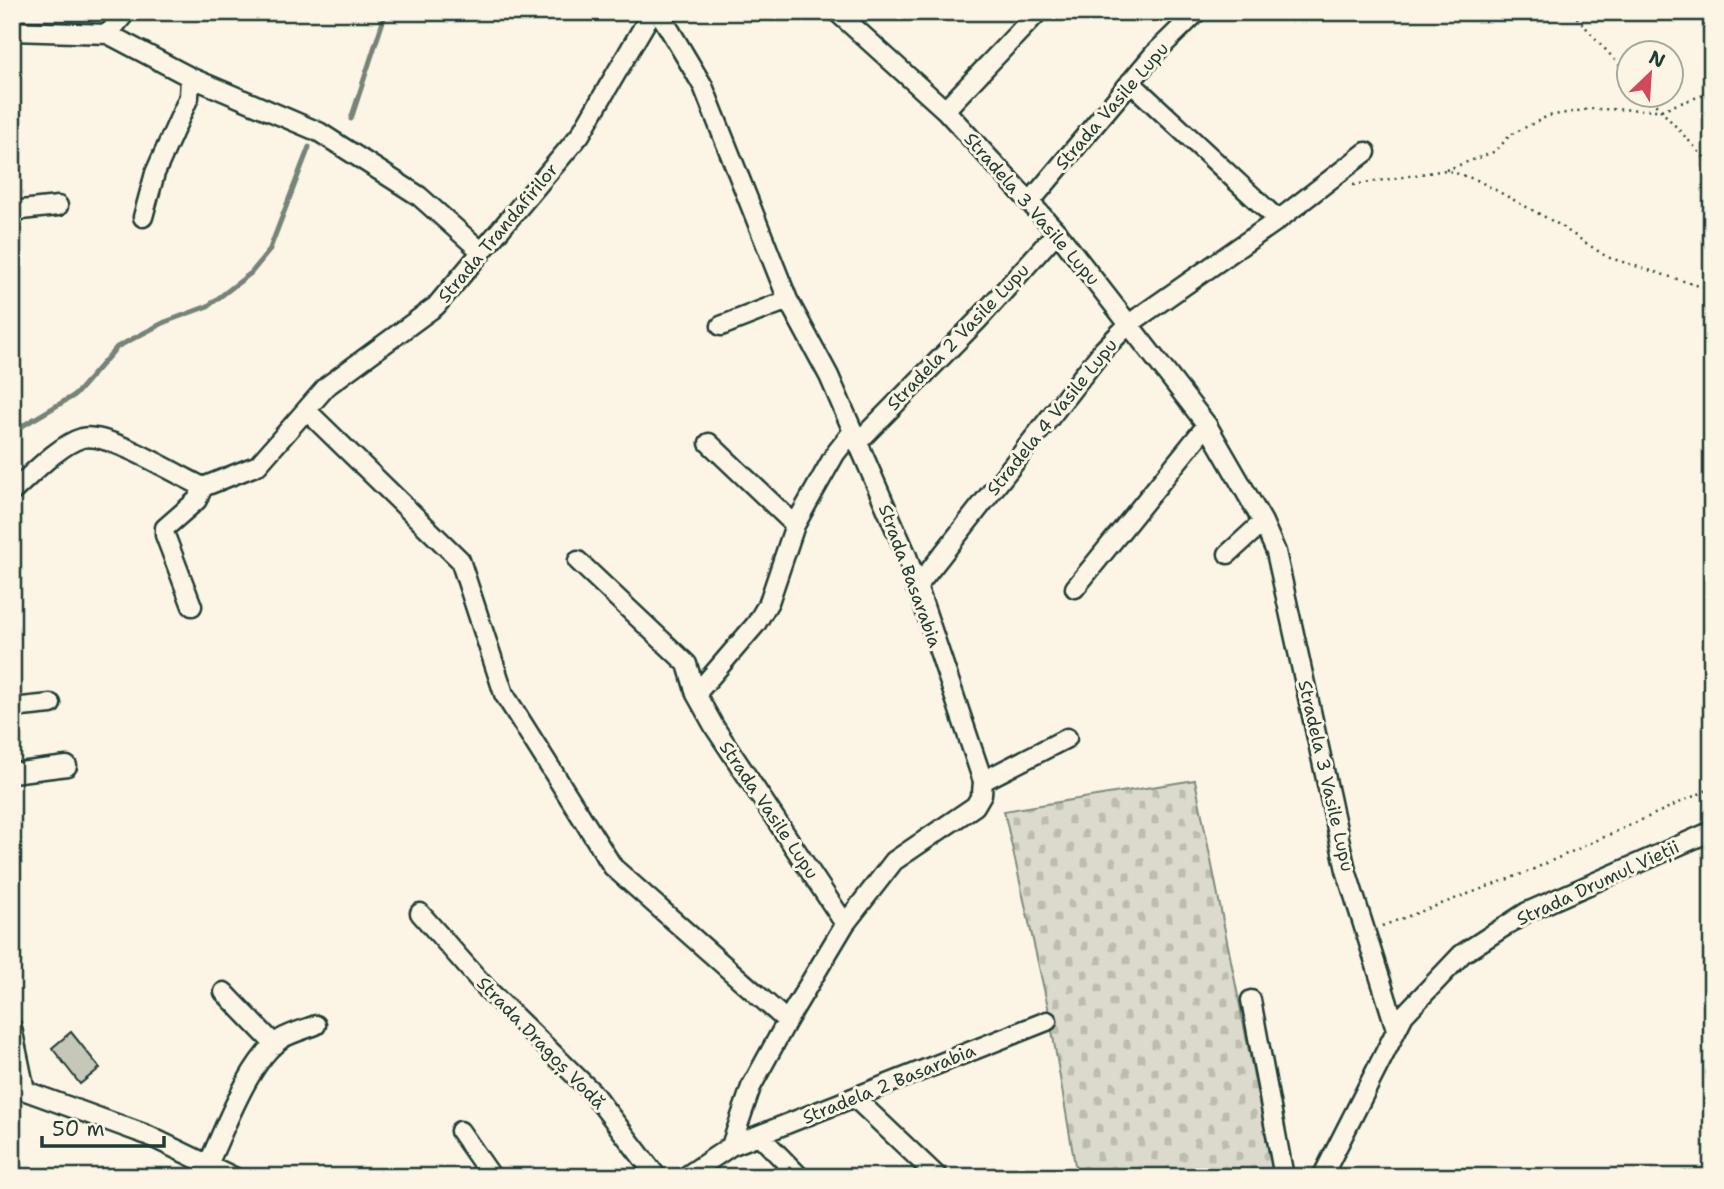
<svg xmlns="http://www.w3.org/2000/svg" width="1724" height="1189" viewBox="0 0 1724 1189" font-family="'Shantell Sans',sans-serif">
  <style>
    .cemetery { fill: url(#cemetery-stones); stroke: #7e8c80; stroke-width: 2 }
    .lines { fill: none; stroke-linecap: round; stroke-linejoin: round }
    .stream { stroke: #758479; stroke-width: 5 }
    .building { fill: #c5c7b9; stroke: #1f3d34; stroke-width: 2 }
    .minor-casing { stroke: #1f3d34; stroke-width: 23 }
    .path { stroke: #1f3d34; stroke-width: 2.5; stroke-dasharray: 2 5; stroke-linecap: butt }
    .minor { stroke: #fcf5e5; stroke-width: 18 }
    .labels { text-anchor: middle; stroke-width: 6; stroke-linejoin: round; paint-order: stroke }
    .street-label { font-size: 18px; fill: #1f3d34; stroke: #fcf5e5 }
  </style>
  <defs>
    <pattern id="cemetery-stones" width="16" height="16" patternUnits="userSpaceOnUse" patternTransform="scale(1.75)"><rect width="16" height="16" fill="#dcdacc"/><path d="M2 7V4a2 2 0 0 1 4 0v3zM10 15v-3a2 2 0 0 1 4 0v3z" fill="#bcbcb0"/></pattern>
  </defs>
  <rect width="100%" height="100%" fill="#fcf5e5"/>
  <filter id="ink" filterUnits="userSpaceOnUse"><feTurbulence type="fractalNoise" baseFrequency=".0143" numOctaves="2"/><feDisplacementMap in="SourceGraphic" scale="14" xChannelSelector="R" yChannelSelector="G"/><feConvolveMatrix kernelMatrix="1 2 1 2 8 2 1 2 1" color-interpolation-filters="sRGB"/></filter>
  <g filter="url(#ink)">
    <path class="cemetery" d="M1195 780 1274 1177H1077L1048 1007 1004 811Z"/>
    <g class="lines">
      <path class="stream" d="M351 119 386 12
        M12 432 75 395 117 347 165 322 208 306 251 273 269 251 309 147"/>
    </g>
    <path class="building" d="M71 1032 100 1068 80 1084 52 1048Z"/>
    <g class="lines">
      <defs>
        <path id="minor" d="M659 12 703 86 788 300 829 376 907 556 983 781 982 794 975 806 894 861 845 924 787 1021 751 1087 731 1146 685 1177
          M837 12 945 110 1057 232 1207 425 1263 522 1276 552 1346 870 1396 1029
          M12 31 108 34 190 77 319 132 419 196 482 252
          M108 34 126 12
          M1130 82 1278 220
          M945 110 1038 12
          M1030 202 1154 54 1197 12
          M12 211 58 206
          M143 217 155 173 189 97 190 77
          M721 326 788 300
          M306 410 460 560 504 694 613 867 787 1021
          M858 442 977 321 1057 232
          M709 443 795 525
          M12 492C29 477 60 444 82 438 107 431 177 475 203 487L258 465 327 386 436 306 580 135 652 12
          M1228 554 1263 522
          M578 561 687 664 696 694 715 728 845 924
          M916 588 1103 350 1129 324 1278 220 1366 152
          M1075 588 1207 425
          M192 606 165 535V528L197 500 203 487
          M696 694 756 624 769 602 795 525 835 454 853 431
          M12 708 51 704
          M12 773 67 766
          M983 781 1067 738
          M420 913 487 989 592 1092 657 1177
          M224 992 275 1045
          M1251 1000 1284 1177
          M12 1028 25 1090
          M12 1086 147 1135 234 1177
          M856 1099 938 1177
          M460 1131 492 1177
          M759 1135 800 1177
          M731 1146 1047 1021
          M208 1164C225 1129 248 1062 281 1039 291 1033 306 1029 316 1025
          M1322 1177 1404 1015 1462 954 1527 912 1712 831"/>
      </defs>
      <use href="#minor" class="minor-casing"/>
      <path class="path" d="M1572 12 1630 77
        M1646 94 1712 166
        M1446 170 1496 151 1510 135 1548 116 1590 109 1661 110 1712 92
        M1353 185 1446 170 1477 180 1556 223 1607 257 1712 290
        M1382 926 1527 872 1712 788"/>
      <use href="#minor" class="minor"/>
    </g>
  </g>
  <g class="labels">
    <g class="street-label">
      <text transform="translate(1112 106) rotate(-49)" y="6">Strada Vasile Lupu</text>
      <text transform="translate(1032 209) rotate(49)" y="6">Stradela 3 Vasile Lupu</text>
      <text transform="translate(498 233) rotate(-50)" y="6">Strada Trandafirilor</text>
      <text transform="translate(958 337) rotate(-46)" y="6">Stradela 2 Vasile Lupu</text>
      <text transform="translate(1052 417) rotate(-51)" y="6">Stradela 4 Vasile Lupu</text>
      <text transform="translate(910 576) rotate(70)" y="6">Strada Basarabia</text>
      <text transform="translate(1326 776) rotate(77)" y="6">Stradela 3 Vasile Lupu</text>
      <text transform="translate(769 810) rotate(56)" y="6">Strada Vasile Lupu</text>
      <text transform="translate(1598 883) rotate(-25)" y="6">Strada Drumul Vieții</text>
      <text transform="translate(541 1043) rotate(46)" y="6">Strada Dragoș Vodă</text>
      <text transform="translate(889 1084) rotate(-22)" y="6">Stradela 2 Basarabia</text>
    </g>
  </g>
  <rect width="1724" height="1189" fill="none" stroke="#fcf5e5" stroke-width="42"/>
  <rect x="21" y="21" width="1682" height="1147" fill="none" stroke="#1f3d34" stroke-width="2.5" filter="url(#ink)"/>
  <g transform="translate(1650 74) rotate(25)"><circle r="33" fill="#fcf5e5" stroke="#a4ab9e" stroke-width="2"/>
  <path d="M0-5L12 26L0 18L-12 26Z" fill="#d1495b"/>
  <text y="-10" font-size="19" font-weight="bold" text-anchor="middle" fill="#1f3d34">N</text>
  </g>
  <path d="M42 1136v10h122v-10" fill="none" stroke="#1f3d34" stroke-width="3.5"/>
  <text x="52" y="1136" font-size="21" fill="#1f3d34" stroke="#fcf5e5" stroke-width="5" paint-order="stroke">50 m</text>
</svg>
